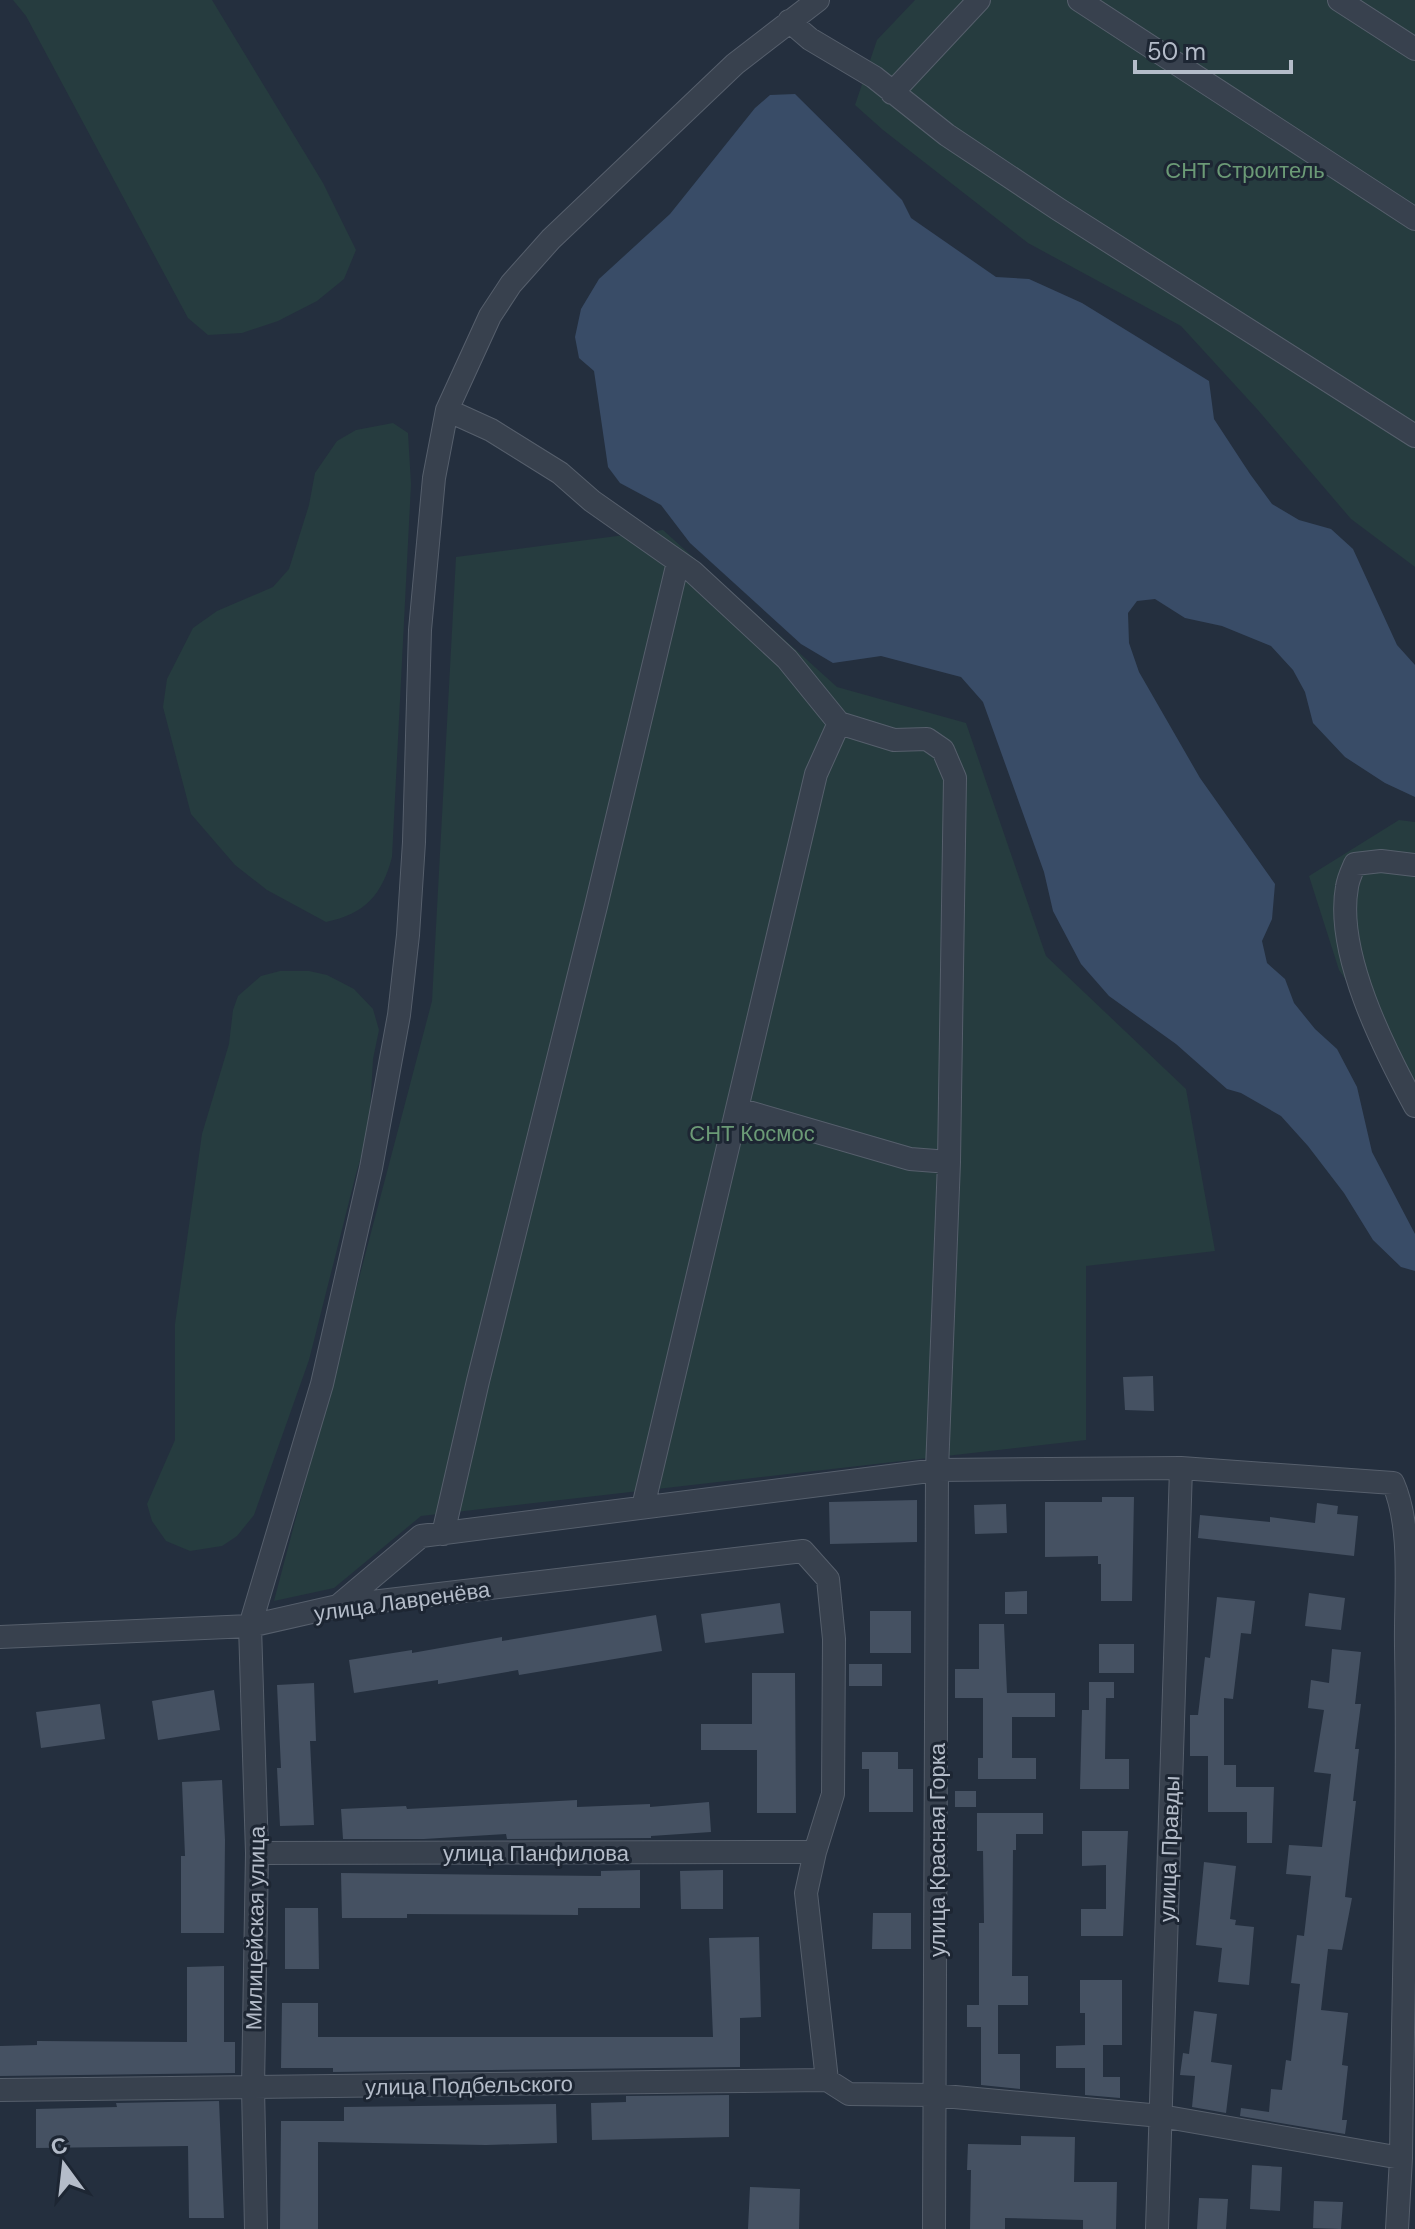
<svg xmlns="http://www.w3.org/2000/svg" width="1415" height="2229" viewBox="0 0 1415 2229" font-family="'DM Sans',sans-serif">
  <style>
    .green { fill: #263c3f }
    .water { fill: #394c67 }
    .building { fill: #455162 }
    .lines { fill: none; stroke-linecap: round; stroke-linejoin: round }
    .minor-casing { stroke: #565f6c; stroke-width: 24 }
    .minor { stroke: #38414e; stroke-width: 22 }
    .labels { text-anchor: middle; stroke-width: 6; stroke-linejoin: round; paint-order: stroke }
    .park-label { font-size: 22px; fill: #6b9a76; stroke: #1d2633 }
    .street-label { font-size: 22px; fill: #b4bcc9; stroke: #1d2633 }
  </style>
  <rect width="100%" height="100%" fill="#242f3e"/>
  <path class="green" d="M13 0H212L323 183 356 250 344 279 317 301 278 321 242 333 208 335 188 318 26 16Z
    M915 0H1415V567L1351 519 1257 409 1181 326 1028 243 883 130 855 105 877 40Z
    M393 423 408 433 411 484 392 857C382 895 365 914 326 922L267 890 235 865 191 814 163 707 167 679 193 628 217 611 273 587 289 569 309 505 315 473 337 441 356 430Z
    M663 530 837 687 966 723 1046 956 1186 1089 1215 1251 1086 1266V1440L421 1516 334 1588 274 1601 432 1001 456 557Z
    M1399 820 1415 822V1081L1339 970 1309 876Z
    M280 971H309L327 975 354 989 373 1009 379 1030 373 1059 369 1130 356 1174 309 1360 254 1515 237 1536 222 1546 190 1551 166 1541 152 1521 147 1504 175 1440V1324L202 1134 229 1044 233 1010 238 996 261 976Z"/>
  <path class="water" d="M795 94 902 200 911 218 996 277 1029 279 1082 303 1209 381 1214 419 1250 474 1272 504 1299 520 1331 529 1353 549 1397 645 1415 665V797L1385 783 1345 757 1313 723 1305 692 1293 670 1271 646 1222 626 1185 618 1155 599 1137 601 1128 613 1129 643 1139 672 1200 778 1275 884 1272 919 1262 941 1267 963 1285 979 1294 1003 1315 1029 1337 1049 1357 1087 1372 1152 1415 1234V1271L1401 1267 1373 1240 1344 1193 1308 1146 1281 1116 1241 1093 1227 1089 1176 1044 1109 996 1081 964 1053 911 1044 872 983 702 961 677 881 656 833 663 801 644 690 543 661 505 620 483 608 467 594 371 579 358 575 337 581 309 599 279 670 214 755 108 770 95Z"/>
  <path class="building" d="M1153 1376 1154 1411 1125 1410 1123 1377Z
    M1102 1497H1134L1132 1601H1101V1564H1098V1556L1045 1557V1502H1102Z
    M917 1500V1542L830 1544 829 1502Z
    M1317 1503 1338 1506 1337 1514 1358 1516 1354 1556 1198 1538 1200 1515 1270 1522V1517L1315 1523Z
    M1006 1504 1007 1533 975 1534 974 1505Z
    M1027 1591V1614H1005V1592Z
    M1309 1593 1345 1598 1341 1630 1305 1626Z
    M1217 1597 1255 1601 1251 1634 1241 1633 1233 1699 1224 1698V1765H1236V1787H1274L1272 1843H1247V1812H1208V1756H1190V1715H1198L1205 1657 1210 1658Z
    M780 1603 784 1633 705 1643 701 1614Z
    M870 1611H911V1653H870Z
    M656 1615 662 1651 519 1675 518 1670 438 1684V1680L354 1693 349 1660 412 1650V1653L502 1637V1641Z
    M979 1624H1004L1007 1693H1055V1717H1012V1758H1036V1779H978V1758H983V1698H955V1669H979Z
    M1099 1644H1134V1673H1099Z
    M1332 1649 1361 1652 1355 1704H1361L1355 1749H1359L1353 1801H1356L1345 1897 1352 1898 1342 1950 1328 1949 1321 2010 1348 2013 1342 2065 1348 2066 1342 2120H1347L1345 2134 1240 2116 1241 2108 1269 2112 1271 2089 1282 2090 1286 2060 1291 2061 1300 1984 1291 1983 1297 1935 1304 1936 1311 1876 1286 1874 1289 1845 1322 1847 1331 1774 1314 1772 1324 1710 1308 1708 1311 1680 1329 1683Z
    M849 1664H882V1686H849Z
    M752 1673H795L796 1813H757V1750H701V1724H752Z
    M1089 1682H1114V1698H1106L1105 1759H1129V1789H1080L1082 1710H1089Z
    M314 1683 316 1741H310L314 1825 280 1826 277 1768H281L277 1685Z
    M214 1690 220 1730 158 1740 152 1701Z
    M100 1704 105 1739 41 1748 36 1712Z
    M862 1752H898V1769H913V1812H869V1769H862Z
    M222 1780 225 1840 224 1933H181V1856H185L182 1782Z
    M955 1791H976V1807H955Z
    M577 1800V1807L650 1804V1807L709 1802 711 1832 651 1836V1838L507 1839 506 1834 424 1839H343L341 1809 406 1806 407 1809Z
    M977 1813H1043V1834H1016V1850H1013L1012 1976H1028V2005H998V2054H1020V2089L981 2085V2027H967V2005H979V1923H984L983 1851H977Z
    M1082 1831H1128L1123 1936H1081V1909H1106V1865L1082 1866Z
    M1204 1862 1236 1866 1230 1919 1236 1920 1235 1925 1254 1927 1249 1985 1218 1982 1222 1948 1196 1945Z
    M640 1870V1908H578V1915L407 1914V1918H342L341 1873 601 1876V1871Z
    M723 1870V1909H681L680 1871Z
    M285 1908H318L319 1969H285Z
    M873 1913H911V1949H872Z
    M759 1937 761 2017 740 2018V2067L333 2072V2068H281L282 2003H318V2037H713L709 1938Z
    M224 1966V2042H235V2073L0 2076V2046L37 2045V2041L187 2042V1967Z
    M1080 1980H1122V2045H1103V2077H1120V2098L1085 2095V2068H1056V2046L1085 2045V2013H1080Z
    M1194 2011 1217 2014 1211 2062 1232 2065 1226 2113 1192 2107 1195 2076 1180 2075 1183 2053 1189 2054Z
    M729 2095V2137L592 2140 591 2103 626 2102V2096Z
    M219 2101 224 2218H189L188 2146 36 2148V2109L117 2107 116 2103Z
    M556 2104 557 2143 486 2145 318 2142V2229H280L281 2121H344V2107Z
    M1021 2136 1075 2137 1074 2182H1117L1116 2229H1083V2220L1005 2218V2229H970L971 2170H967L968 2144 1021 2145Z
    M1252 2165 1282 2167 1280 2211 1250 2209Z
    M750 2187 800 2189 799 2229H748Z
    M1199 2198 1228 2199 1226 2229H1197Z
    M1314 2201 1343 2202 1341 2229 1313 2228Z"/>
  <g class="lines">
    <defs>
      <path id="minor" d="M1079 0 1415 219
        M1339 0 1415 49
        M789 21 810 39 874 77 947 135 1058 209 1415 436
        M892 93 979 0
        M447 410 491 430 560 473 592 501 693 572 787 659 839 723 894 740 927 739 943 750 955 778 949 1162 937 1470 934 2229
        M1415 865 1381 861 1355 864C1352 871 1348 879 1347 887 1335 953 1384 1049 1415 1106
        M738 1109 910 1159 949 1162
        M643 1507 816 774 839 723
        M443 1534 478 1381 596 906 678 562
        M338 1606 421 1536 937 1470 1181 1468 1393 1483C1413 1528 1405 1596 1406 1646 1409 1816 1403 1987 1401 2158L1397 2229
        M0 1637 250 1626 338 1606 803 1551 828 1579 834 1639 833 1794 815 1852 806 1893 827 2080
        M257 1853 815 1852
        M0 2090 827 2080 849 2094 933 2095 1161 2116 1401 2158
        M256 2229 253 2088 257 1853 250 1626 322 1384 371 1168 399 1015 408 935 414 842 420 630 434 478 447 410 490 316 511 284 551 239 735 64 818 0
        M1157 2229 1181 1468"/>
    </defs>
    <use href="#minor" class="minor-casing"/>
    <use href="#minor" class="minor"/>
  </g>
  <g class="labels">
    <g class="park-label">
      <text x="1245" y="178">СНТ Строитель</text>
      <text x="752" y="1141">СНТ Космос</text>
    </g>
    <g class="street-label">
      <text transform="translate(402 1601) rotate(-8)" y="8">улица Лавренёва</text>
      <text transform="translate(1169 1849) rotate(-88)" y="8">улица Правды</text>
      <text transform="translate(937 1850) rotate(-90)" y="8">улица Красная Горка</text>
      <text x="536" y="1861">улица Панфилова</text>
      <text transform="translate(255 1928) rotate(-89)" y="8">Милицейская улица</text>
      <text transform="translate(469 2085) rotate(-1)" y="8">улица Подбельского</text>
    </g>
  </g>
  <g transform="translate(64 2165) rotate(345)" stroke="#1d2633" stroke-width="6" paint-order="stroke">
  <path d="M0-6L14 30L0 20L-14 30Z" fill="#b4bcc9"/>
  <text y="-12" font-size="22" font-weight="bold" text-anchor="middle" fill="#b4bcc9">С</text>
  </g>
  <path d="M1135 60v12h156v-12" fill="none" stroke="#b4bcc9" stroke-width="4"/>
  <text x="1147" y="60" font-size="24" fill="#b4bcc9" stroke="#1d2633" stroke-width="6" paint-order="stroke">50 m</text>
</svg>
